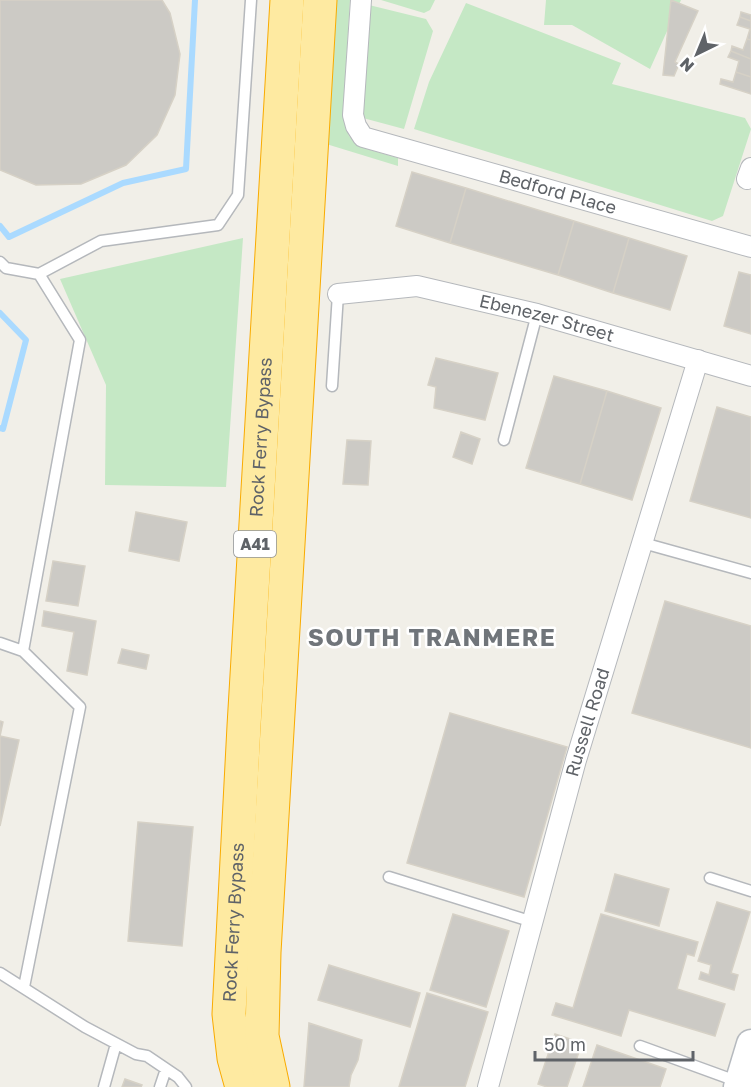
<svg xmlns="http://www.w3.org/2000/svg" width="751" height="1087" viewBox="0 0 751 1087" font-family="'Golos Text',sans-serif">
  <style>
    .green { fill: #c5e8c5 }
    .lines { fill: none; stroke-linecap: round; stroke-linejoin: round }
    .stream { stroke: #aadaff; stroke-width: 6 }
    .building { fill: #cccac5; stroke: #d6d1c6; stroke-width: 1.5 }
    .service-casing { stroke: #b5b8bc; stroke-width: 13 }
    .minor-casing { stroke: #b5b8bc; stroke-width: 22 }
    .secondary-casing { stroke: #b6babf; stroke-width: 31 }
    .trunk-casing { stroke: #f9ab00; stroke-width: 35 }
    .service { stroke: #fff; stroke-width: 10 }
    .minor { stroke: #fff; stroke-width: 20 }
    .secondary { stroke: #fff; stroke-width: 28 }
    .trunk { stroke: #feeaa1; stroke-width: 33 }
    .labels { text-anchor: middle; stroke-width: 5; stroke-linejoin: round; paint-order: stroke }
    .shield { fill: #fff; stroke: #8f9295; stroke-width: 1.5 }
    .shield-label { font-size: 16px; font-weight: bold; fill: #5f6368 }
    .street-label { font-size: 18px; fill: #5f6368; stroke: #fff }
    .district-label { font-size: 24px; font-weight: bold; letter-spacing: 1.5px; fill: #70757a; stroke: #fff }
  </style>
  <rect width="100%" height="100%" fill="#f1efe8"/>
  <path class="green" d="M331 0H350L343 112 349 136 367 149 398 158V166L323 143Z
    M381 0H435L430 10 424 13Z
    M546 0H681L650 69 572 25H544Z
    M466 3 621 63 612 84 745 118 751 129 723 216 712 221 414 129 429 82Z
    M369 5 426 19 433 31 404 129 363 118Z
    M243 238 226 487 105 485 106 385 60 279Z"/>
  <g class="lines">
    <path class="stream" d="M0 226 9 237 123 183 186 169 195 0
      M0 313 26 340 3 429 0 428"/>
  </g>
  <path class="building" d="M0 0H162L170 13 180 54 175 95 157 135 126 165 81 184 36 185 0 170Z
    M671 0 698 11 675 62 679 64 674 76 663 75Z
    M741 12 751 15V21L740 17Z
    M740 17 751 21V40L747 39 750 29 737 25Z
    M747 39 751 40V59L731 51 732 46 743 50Z
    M731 51 751 59V77L736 72 739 61 728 57Z
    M736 72 751 77V94L720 84 721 79 733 82Z
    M412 172 466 188 450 243 396 226Z
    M466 188 574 221 558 275 450 243Z
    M574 221 629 238 613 293 558 275Z
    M629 238 687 256 670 310 613 293Z
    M739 272 751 275V334L724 326Z
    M436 358 498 373 485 420 434 408 436 387 428 385Z
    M554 376 607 391 580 484 526 468Z
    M607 391 661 408 632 500 580 484Z
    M717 407 751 417V518L690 501Z
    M461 432 480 439 472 464 453 457Z
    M347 440 371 441 368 485 343 484Z
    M136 512 187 522 179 561 129 551Z
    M53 561 85 566 78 606 46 601Z
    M665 601 751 626V748L632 713Z
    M44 611 96 621 87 675 67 671 74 632 42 626Z
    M122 649 149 655 146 669 118 663Z
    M450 713 567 747 524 897 407 863Z
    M0 721 3 722 0 736 19 740 0 826Z
    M138 822 193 827 182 946 128 941Z
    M615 874 669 889 659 926 605 911Z
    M717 902 750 912 731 973 738 975 734 990 699 979 701 972 709 975 711 965 698 961Z
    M453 914 509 931 486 1007 430 990Z
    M601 914 698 942 694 956 687 954 677 989 725 1004 715 1036 629 1010 621 1036 552 1015 556 1003 573 1008Z
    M329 965 420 993 410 1027 318 1000Z
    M427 993 488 1012 465 1087H399Z
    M309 1023 362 1040 358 1060 351 1075 349 1087H304Z
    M555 1034 582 1043 567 1087H547L538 1084Z
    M597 1045 666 1069 660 1087H583Z
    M125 1079 142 1085 141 1087H122Z"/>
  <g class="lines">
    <defs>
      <path id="service" d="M0 262 6 268 39 274 101 241 218 225 238 195 251 0
        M332 386 338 294
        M504 440 537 314
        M643 543 751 573
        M0 643 23 651 80 340 39 274
        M23 651 80 707 24 987
        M389 877 533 922
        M710 878 751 891
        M0 973 85 1027 136 1054 147 1056 178 1077 186 1087
        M640 1046 739 1082
        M104 1087 116 1044
        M160 1087 166 1069"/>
      <g id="minor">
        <path id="s1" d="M361 0 353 115 356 126 363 137 751 247"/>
        <path d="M747 179 751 168"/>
        <path id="s2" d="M338 294 417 286 537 314 751 376"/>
        <path id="s3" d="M488 1087 576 760 698 360"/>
      </g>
      <path id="secondary" d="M738 1087 751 1044"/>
      <g id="trunk">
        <path id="s4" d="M242 1087 234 1058 229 1014 244 726 287 0"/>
        <path d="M273 1087 262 1036 264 952 320 0"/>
      </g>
    </defs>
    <use href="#service" class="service-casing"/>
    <use href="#minor" class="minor-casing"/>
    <use href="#secondary" class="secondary-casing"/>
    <use href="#trunk" class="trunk-casing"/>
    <use href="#service" class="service"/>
    <use href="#minor" class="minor"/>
    <use href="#secondary" class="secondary"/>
    <use href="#trunk" class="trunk"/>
  </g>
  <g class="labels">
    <rect class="shield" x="234" y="531" width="42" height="26" rx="4.5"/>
    <g class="shield-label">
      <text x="255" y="550">A41</text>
    </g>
    <g class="street-label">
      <text dy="6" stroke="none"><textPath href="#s1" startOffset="342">Bedford Place</textPath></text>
      <text dy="6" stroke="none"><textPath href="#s2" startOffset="213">Ebenezer Street</textPath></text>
      <text dy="6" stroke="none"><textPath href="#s4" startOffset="652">Rock Ferry Bypass</textPath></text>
      <text dy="6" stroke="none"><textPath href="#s3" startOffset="378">Russell Road</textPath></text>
      <text dy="6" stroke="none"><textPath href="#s4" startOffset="166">Rock Ferry Bypass</textPath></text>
    </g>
    <g class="district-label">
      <text x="432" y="646">SOUTH TRANMERE</text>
    </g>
  </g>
  <g transform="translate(697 54) rotate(223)" stroke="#ffffff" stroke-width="4.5" paint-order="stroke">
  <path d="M0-4.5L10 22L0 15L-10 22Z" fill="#5f6368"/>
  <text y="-9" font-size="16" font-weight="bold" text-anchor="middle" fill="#5f6368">N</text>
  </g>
  <path d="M535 1051v9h158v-9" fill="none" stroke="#5f6368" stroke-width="3"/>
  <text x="544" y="1051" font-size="18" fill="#5f6368" stroke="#ffffff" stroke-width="4.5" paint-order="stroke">50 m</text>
</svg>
